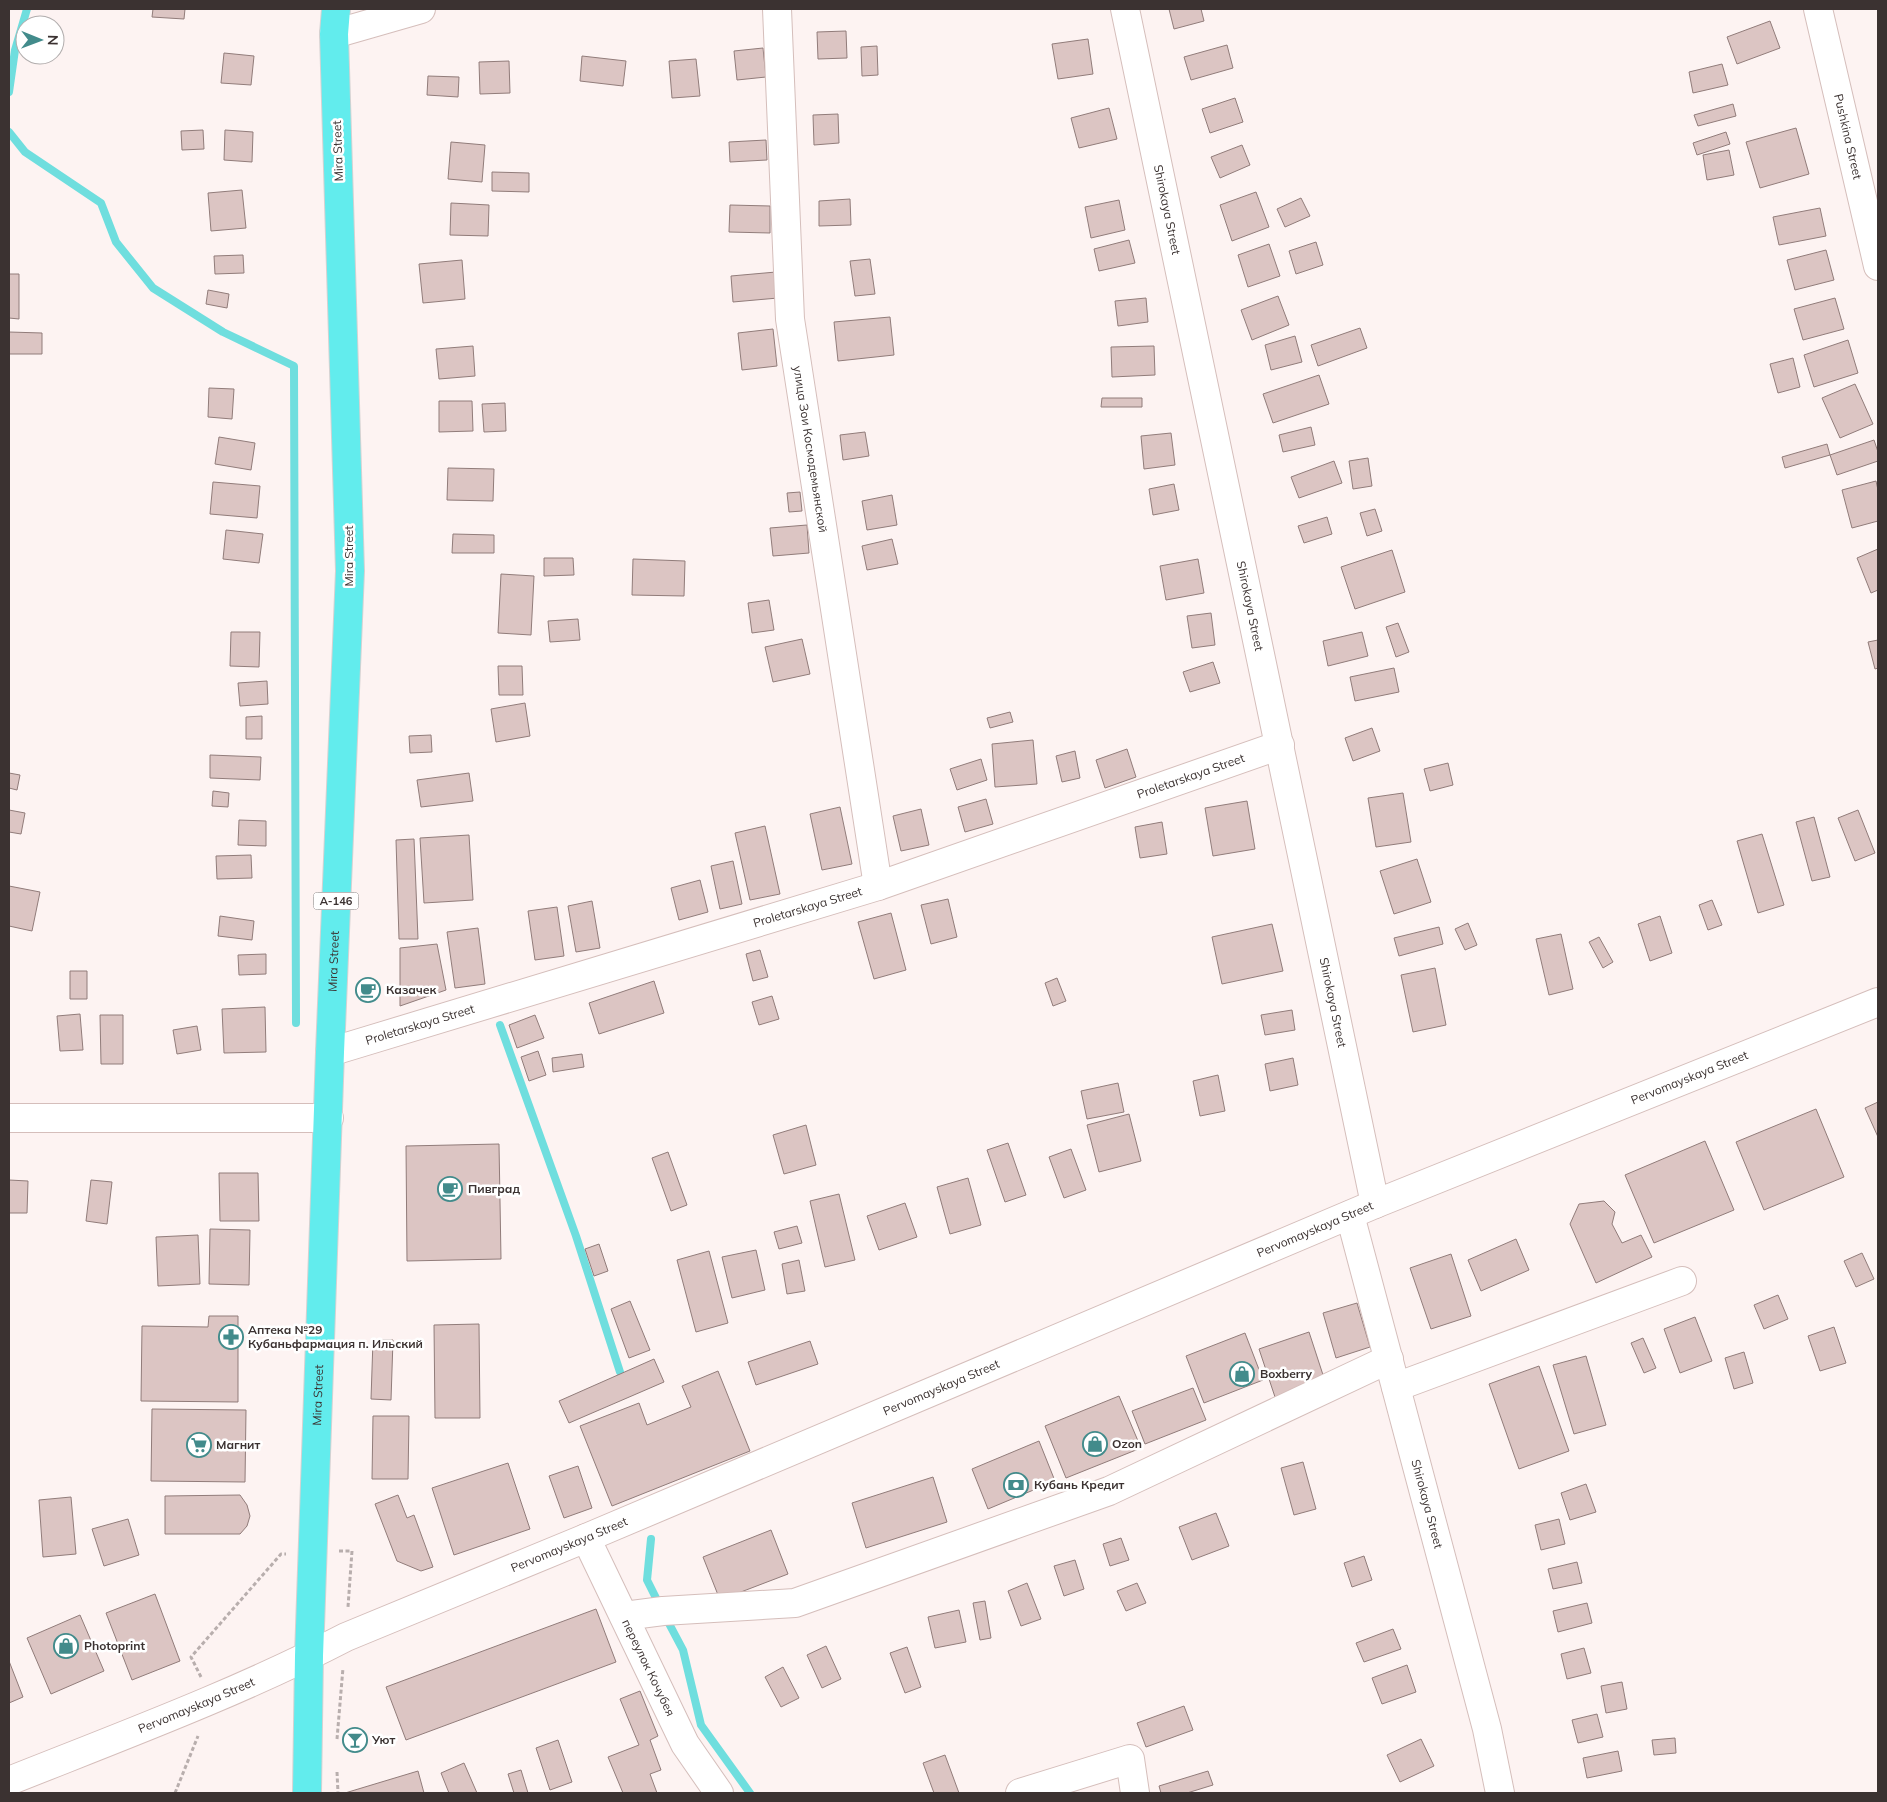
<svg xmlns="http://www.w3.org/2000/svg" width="1887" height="1802" viewBox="0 0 1887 1802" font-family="Mulish,sans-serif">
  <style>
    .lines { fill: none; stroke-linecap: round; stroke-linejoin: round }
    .stream { stroke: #6fdede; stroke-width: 8 }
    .building { fill: #dcc5c3; stroke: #917c7a }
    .minor-casing { stroke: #d5bebb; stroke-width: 30 }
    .highway-casing { stroke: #d4d2d2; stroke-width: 30 }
    .path { stroke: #b8aead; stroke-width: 3; stroke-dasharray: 4 2.5; stroke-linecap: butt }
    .minor { stroke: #fff; stroke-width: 28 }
    .highway { stroke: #62eced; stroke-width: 28 }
    .labels { text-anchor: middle; stroke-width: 5; stroke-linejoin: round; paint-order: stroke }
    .shield { fill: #fff; stroke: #76706f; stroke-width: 1 }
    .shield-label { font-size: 11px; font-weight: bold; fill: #3b3231 }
    .street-label { font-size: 12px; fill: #3b3231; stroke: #fff }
    .poi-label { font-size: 12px; font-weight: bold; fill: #3b3231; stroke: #fff; text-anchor: start }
  </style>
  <rect width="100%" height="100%" fill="#fdf3f2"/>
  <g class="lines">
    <path class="stream" d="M9 92 15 50 27 9
      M9 132 25 152 101 203 116 242 153 288 223 332 294 366 296 1023
      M500 1025 576 1236 620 1372
      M651 1539 647 1580 660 1606
      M665 1616 683 1650 701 1725 750 1793"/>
  </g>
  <path class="building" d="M153 9H185L184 19 152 17Z
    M1169 9H1201L1204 21 1174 29Z
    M1770 21 1780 48 1737 64 1727 37Z
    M846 31 847 58 818 59 817 32Z
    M1088 39 1093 74 1058 79 1052 44Z
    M1227 45 1233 68 1191 80 1184 57Z
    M877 46 878 75 862 76 861 47Z
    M763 48 766 77 737 80 734 51Z
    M224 53 254 56 251 85 221 83Z
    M582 56 626 61 623 86 580 81Z
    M696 59 700 96 672 98 669 61Z
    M509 61 510 93 480 94 479 62Z
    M1722 64 1728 85 1693 93 1689 72Z
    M428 76 459 77 458 97 427 95Z
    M1235 98 1243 122 1210 133 1202 109Z
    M1733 104 1736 116 1698 126 1694 115Z
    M1109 108 1117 139 1079 148 1071 118Z
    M838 114 839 143 814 145 813 115Z
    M1796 128 1809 174 1760 188 1746 142Z
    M203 130 204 149 182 150 181 131Z
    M225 130 253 132 252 162 224 160Z
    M1726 132 1730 144 1697 155 1693 143Z
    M766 140 767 160 730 162 729 142Z
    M451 142 485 145 482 182 448 179Z
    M1242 145 1250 165 1220 178 1211 157Z
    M1729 150 1734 175 1707 180 1703 155Z
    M492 172 529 173V192L492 191Z
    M242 190 246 228 211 231 208 193Z
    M1256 192 1269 227 1232 241 1220 205Z
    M1301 198 1310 216 1285 227 1277 209Z
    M850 199 851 225 819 226V201Z
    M1119 200 1125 230 1091 238 1085 207Z
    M451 203 489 205 488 236 450 235Z
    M730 205 770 206V233L729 232Z
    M1820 208 1826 236 1779 245 1773 217Z
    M1129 240 1135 263 1099 271 1094 249Z
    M1316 242 1323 265 1296 274 1289 251Z
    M1269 244 1280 276 1248 287 1238 255Z
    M1826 250 1834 280 1795 290 1787 260Z
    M243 255 244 273 215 274 214 256Z
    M870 259 875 294 855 296 850 261Z
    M462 260 465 299 423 303 419 264Z
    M776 272 778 298 733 302 731 276Z
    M9 274H19V319L9 318Z
    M208 290 229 294 227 308 206 304Z
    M1278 296 1289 325 1252 340 1241 310Z
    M1146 298 1148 322 1118 326 1115 301Z
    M1835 298 1844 329 1803 340 1794 309Z
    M890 317 894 355 838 361 834 322Z
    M1360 328 1367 348 1318 366 1311 345Z
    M773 329 777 366 742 370 738 333Z
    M9 332 42 333V354H9Z
    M1295 336 1302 362 1271 370 1265 345Z
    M1848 340 1858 373 1814 387 1804 355Z
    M473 346 475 376 439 379 436 349Z
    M1154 346 1155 375 1112 377 1111 347Z
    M1793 358 1800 387 1778 393 1770 364Z
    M1319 375 1329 404 1273 423 1263 394Z
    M1855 384 1873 424 1840 438 1822 398Z
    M209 388 234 389 232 419 208 417Z
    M1102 398H1142V407H1101Z
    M439 401H472L473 431 439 432Z
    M505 403 506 431 484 432 482 404Z
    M1311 427 1315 445 1283 452 1279 435Z
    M865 432 869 456 843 460 840 435Z
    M1171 433 1175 465 1144 469 1141 436Z
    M219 437 255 443 251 470 215 464Z
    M1874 440 1878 452V461L1837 475 1830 455Z
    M1827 444 1830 455 1785 468 1782 457Z
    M1368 458 1372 486 1353 489 1349 461Z
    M1334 461 1342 483 1299 498 1291 477Z
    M448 468 494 469 493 501 447 500Z
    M1876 481 1878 490V521L1852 528 1842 490Z
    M213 482 260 486 257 518 210 514Z
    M1174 484 1179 510 1153 515 1149 489Z
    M800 492 802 511 789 512 787 493Z
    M892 495 897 525 867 530 862 501Z
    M1375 509 1382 531 1367 536 1360 513Z
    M1327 517 1332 534 1304 543 1298 526Z
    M807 525 809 553 773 556 770 528Z
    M226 530 263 534 259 563 223 559Z
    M453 534 494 535V553H452Z
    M892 539 898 564 867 570 862 546Z
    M1878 549V590L1871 593 1857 558Z
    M1392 550 1405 592 1355 609 1341 567Z
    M544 558H573L574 575 544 576Z
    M633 559 685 561 684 596 632 595Z
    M1198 559 1204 593 1166 600 1160 566Z
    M501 574 534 576 531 635 498 633Z
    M769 600 774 630 752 633 748 603Z
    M1211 613 1215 645 1192 648 1187 616Z
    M578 619 580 640 550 642 548 621Z
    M1398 623 1409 652 1396 657 1386 627Z
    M231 632H260L259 667 230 666Z
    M1362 632 1368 656 1328 666 1323 641Z
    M802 639 810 674 773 682 765 647Z
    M1878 640V668L1875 669 1868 642Z
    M1213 662 1220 683 1190 692 1183 672Z
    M498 666H522L523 695H499Z
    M1394 668 1399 692 1355 701 1350 677Z
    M267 681 268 704 240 706 238 683Z
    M525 703 530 736 496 742 491 709Z
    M1010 712 1013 722 990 728 987 718Z
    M262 716V739H246V717Z
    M1372 728 1380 751 1353 761 1345 738Z
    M431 735 432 752 410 753 409 736Z
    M1033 740 1037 784 995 787 992 744Z
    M1127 749 1136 777 1105 788 1096 760Z
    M1075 751 1080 778 1062 782 1056 756Z
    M210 755 261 757 260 780 210 778Z
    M981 759 987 780 957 790 950 769Z
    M1448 763 1453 785 1430 791 1424 769Z
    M9 773 20 775 17 790 9 788Z
    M469 773 473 801 421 807 417 780Z
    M213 791 229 793 228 807 212 806Z
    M1403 793 1411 842 1376 847 1368 798Z
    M986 799 993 824 965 832 958 807Z
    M1247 801 1255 849 1213 856 1205 808Z
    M840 807 852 864 822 870 810 814Z
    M921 809 929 845 901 851 893 816Z
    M9 810 25 813 21 834 9 832Z
    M1858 810 1875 853 1855 861 1838 818Z
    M1814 817 1830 877 1812 881 1796 822Z
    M239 820 266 821V846L238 845Z
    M1162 822 1167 854 1140 858 1135 827Z
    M765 826 780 894 750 900 735 833Z
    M1762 834 1784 905 1758 913 1737 841Z
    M469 835 473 900 424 903 420 838Z
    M414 839 418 939H399L396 840Z
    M251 855 252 878 217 879 216 856Z
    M1417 859 1431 902 1394 914 1380 871Z
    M733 861 742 904 720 909 711 866Z
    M700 880 708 912 679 920 671 888Z
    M9 886 40 892 32 931 9 926Z
    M948 899 957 937 931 944 921 905Z
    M1712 900 1722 925 1708 930 1699 905Z
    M592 901 600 948 576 952 568 906Z
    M557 907 564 956 535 960 528 911Z
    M891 913 906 970 874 979 858 922Z
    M220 916 254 921 252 940 218 936Z
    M1660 916 1672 953 1650 961 1638 924Z
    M1468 923 1477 945 1465 950 1455 929Z
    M1272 924 1283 971 1222 984 1212 937Z
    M1439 927 1443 944 1399 956 1394 938Z
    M478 928 485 984 455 988 447 932Z
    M1561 934 1573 989 1549 995 1536 939Z
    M1599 937 1613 962 1603 968 1589 942Z
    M437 944 446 990 400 1006V948Z
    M760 950 768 977 753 981 746 954Z
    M266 954V974L239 975 238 955Z
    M1435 968 1446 1025 1413 1032 1401 975Z
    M70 971H87V999H70Z
    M1057 978 1066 1001 1053 1006 1045 983Z
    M654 981 664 1013 599 1034 589 1003Z
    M772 996 779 1019 759 1025 752 1002Z
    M265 1007 266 1052 224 1053 222 1009Z
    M1292 1010 1295 1030 1265 1035 1261 1015Z
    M80 1014 83 1050 60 1051 57 1016Z
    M100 1015H123V1064H101Z
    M535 1015 544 1038 517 1048 509 1025Z
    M197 1026 201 1050 177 1054 173 1030Z
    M538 1051 546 1075 529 1081 521 1057Z
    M582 1054 584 1067 553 1072 552 1058Z
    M1293 1058 1298 1085 1270 1091 1265 1064Z
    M1218 1075 1225 1111 1200 1116 1193 1081Z
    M1118 1083 1124 1112 1087 1119 1081 1091Z
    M1878 1102V1137L1865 1108Z
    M1816 1109 1844 1177 1764 1210 1736 1142Z
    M1129 1114 1141 1161 1099 1172 1087 1125Z
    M806 1125 816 1165 784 1174 773 1135Z
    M1705 1141 1734 1210 1654 1243 1625 1175Z
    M1008 1143 1026 1195 1005 1202 987 1150Z
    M499 1144 501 1259 407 1261 406 1146Z
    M1071 1149 1086 1190 1064 1198 1049 1157Z
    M668 1152 687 1205 671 1211 652 1158Z
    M219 1173H258L259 1221H220Z
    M968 1178 981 1225 950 1234 937 1187Z
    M9 1180 28 1181 27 1213H9Z
    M91 1180 112 1182 107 1224 86 1221Z
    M839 1194 855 1260 825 1267 810 1201Z
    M1604 1201 1615 1212 1612 1224 1622 1243 1641 1235 1652 1257 1596 1283 1570 1224 1579 1204Z
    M905 1203 917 1237 879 1250 867 1216Z
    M797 1226 802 1243 779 1249 774 1232Z
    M210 1229 250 1230 249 1285 209 1284Z
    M198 1235 200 1284 158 1286 156 1237Z
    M1516 1239 1529 1270 1481 1291 1468 1260Z
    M599 1244 608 1271 594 1276 585 1249Z
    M756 1250 765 1290 732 1298 722 1257Z
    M709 1251 728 1323 696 1332 677 1260Z
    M1862 1253 1874 1279 1856 1287 1844 1261Z
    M1451 1254 1471 1316 1431 1329 1410 1268Z
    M799 1260 805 1291 787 1294 782 1264Z
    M1778 1295 1788 1319 1764 1329 1754 1305Z
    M630 1301 650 1350 629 1358 611 1309Z
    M1357 1303 1370 1347 1336 1358 1323 1313Z
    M209 1316H238V1402L141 1401 142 1326 208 1327Z
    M1695 1317 1712 1361 1680 1373 1664 1329Z
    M479 1324 480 1418H435L434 1325Z
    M1834 1327 1846 1363 1820 1371 1808 1336Z
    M1309 1332 1325 1381 1275 1397 1259 1349Z
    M1245 1333 1263 1380 1204 1403 1186 1356Z
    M1643 1338 1656 1368 1644 1373 1631 1343Z
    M373 1340H393L391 1400 371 1399Z
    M810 1341 818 1364 756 1385 748 1362Z
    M1744 1352 1753 1383 1734 1389 1725 1358Z
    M1586 1356 1606 1425 1574 1434 1553 1365Z
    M654 1359 664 1382 569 1423 559 1401Z
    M1539 1366 1569 1451 1519 1469 1489 1384Z
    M718 1371 750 1451 612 1506 580 1426 639 1403 647 1425 691 1407 682 1386Z
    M1193 1388 1206 1420 1145 1444 1132 1411Z
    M1119 1396 1141 1448 1066 1478 1045 1426Z
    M152 1409 246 1410 245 1482 151 1481Z
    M373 1416H409L408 1479H372Z
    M1039 1441 1055 1481 988 1509 972 1469Z
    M1303 1462 1316 1509 1294 1515 1281 1468Z
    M508 1463 530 1529 454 1555 432 1488Z
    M578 1466 592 1508 564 1518 549 1476Z
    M933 1477 947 1522 866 1548 852 1503Z
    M1586 1484 1596 1512 1570 1520 1561 1493Z
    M240 1495 247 1505 250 1516 247 1526 240 1534H165V1496Z
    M398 1495 407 1518 414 1515 433 1567 421 1571 397 1561 375 1504Z
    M71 1497 76 1554 43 1557 39 1500Z
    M1216 1513 1229 1546 1192 1560 1179 1527Z
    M128 1519 139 1555 104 1566 92 1529Z
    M1559 1519 1565 1544 1541 1550 1535 1525Z
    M771 1530 788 1574 720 1600 703 1557Z
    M1121 1538 1129 1560 1110 1566 1103 1544Z
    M1364 1556 1372 1580 1352 1587 1344 1563Z
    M1075 1560 1084 1589 1064 1596 1054 1566Z
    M1577 1562 1582 1583 1553 1589 1548 1569Z
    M1027 1583 1041 1619 1021 1626 1008 1591Z
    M1137 1583 1146 1603 1126 1611 1117 1591Z
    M155 1594 180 1661 132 1680 106 1613Z
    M985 1601 991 1638 980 1640 973 1603Z
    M1587 1603 1592 1623 1558 1632 1553 1611Z
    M596 1609 616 1662 406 1740 386 1687Z
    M959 1610 966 1642 935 1648 928 1617Z
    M80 1615 104 1671 51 1694 27 1638Z
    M1393 1629 1401 1649 1364 1662 1356 1643Z
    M826 1646 841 1679 822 1688 807 1655Z
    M907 1647 921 1687 905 1693 890 1653Z
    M1584 1648 1591 1673 1567 1679 1561 1654Z
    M9 1661 23 1697 9 1703Z
    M1407 1665 1416 1692 1382 1704 1372 1678Z
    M783 1667 799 1698 781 1707 765 1677Z
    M1622 1682 1627 1709 1606 1713 1601 1686Z
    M640 1691 658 1736 650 1740 661 1770 650 1774 657 1793H623L608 1757 639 1745 620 1699Z
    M1184 1706 1193 1730 1146 1747 1137 1723Z
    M1597 1714 1603 1737 1578 1743 1572 1720Z
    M1675 1738 1676 1753 1654 1755 1652 1740Z
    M1421 1739 1434 1766 1400 1782 1387 1755Z
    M558 1740 572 1782 550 1790 536 1748Z
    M1618 1751 1622 1771 1587 1778 1583 1758Z
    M945 1755 959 1793H934L923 1763Z
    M464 1763 477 1793H449L441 1773Z
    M521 1770 528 1793H514L508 1774Z
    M418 1771 424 1793H345Z
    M1208 1771 1213 1785 1187 1793H1161L1159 1786Z"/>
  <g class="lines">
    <defs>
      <g id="minor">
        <path id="s1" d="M777 9 790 319 878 886"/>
        <path id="s2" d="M1125 9 1375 1204"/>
        <path id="s3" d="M1818 9 1878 266"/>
        <path d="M334 34 421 9"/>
        <path id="s4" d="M330 1052 878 886 1280 745"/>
        <path d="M9 1118H329"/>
        <path id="s5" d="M1350 1215 1487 1729 1500 1793"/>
        <path d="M1396 1387 1682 1281"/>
        <path id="s6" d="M586 1538 685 1744 719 1793"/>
        <path d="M624 1616 663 1611 795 1603 1109 1491 1389 1359"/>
        <path id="s7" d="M9 1781C122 1736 238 1693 346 1637L586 1538 1375 1204 1878 1002"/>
        <path d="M1020 1793 1130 1759 1135 1793"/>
      </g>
      <g id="highway">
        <path id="s8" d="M307 1793 309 1656 330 1052 350 571 334 34 336 9"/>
      </g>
    </defs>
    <use href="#minor" class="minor-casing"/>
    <use href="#highway" class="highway-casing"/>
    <path class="path" d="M339 1551H352L348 1607
      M201 1677 191 1657 281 1554H286
      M337 1739 343 1668
      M337 1772 338 1793
      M175 1793 198 1736"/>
    <use href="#minor" class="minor"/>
    <use href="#highway" class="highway"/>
  </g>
  <defs>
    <symbol id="cafe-ring" viewBox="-11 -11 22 22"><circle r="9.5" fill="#fff" stroke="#428b8b" stroke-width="1.5"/><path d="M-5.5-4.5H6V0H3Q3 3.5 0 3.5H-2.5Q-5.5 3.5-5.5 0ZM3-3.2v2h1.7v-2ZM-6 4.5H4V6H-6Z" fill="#428b8b"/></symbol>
    <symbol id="pharmacy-ring" viewBox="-11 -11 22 22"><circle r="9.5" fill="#fff" stroke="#428b8b" stroke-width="1.5"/><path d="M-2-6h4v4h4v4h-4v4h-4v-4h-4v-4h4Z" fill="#428b8b"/></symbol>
    <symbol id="shop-ring" viewBox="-11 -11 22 22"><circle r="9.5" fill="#fff" stroke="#428b8b" stroke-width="1.5"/><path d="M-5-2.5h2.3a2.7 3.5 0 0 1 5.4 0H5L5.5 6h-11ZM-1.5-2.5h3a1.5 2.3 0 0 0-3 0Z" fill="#428b8b"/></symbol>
    <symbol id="supermarket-ring" viewBox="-11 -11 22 22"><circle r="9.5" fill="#fff" stroke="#428b8b" stroke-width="1.5"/><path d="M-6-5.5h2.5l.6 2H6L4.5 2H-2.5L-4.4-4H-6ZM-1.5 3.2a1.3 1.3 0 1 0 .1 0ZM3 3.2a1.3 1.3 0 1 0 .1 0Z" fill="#428b8b"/></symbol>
    <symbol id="bank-ring" viewBox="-11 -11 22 22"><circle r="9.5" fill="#fff" stroke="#428b8b" stroke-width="1.5"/><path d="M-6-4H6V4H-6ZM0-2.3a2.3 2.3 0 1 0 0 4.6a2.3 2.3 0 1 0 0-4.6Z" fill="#428b8b"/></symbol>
    <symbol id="bar-ring" viewBox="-11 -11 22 22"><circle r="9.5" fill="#fff" stroke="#428b8b" stroke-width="1.5"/><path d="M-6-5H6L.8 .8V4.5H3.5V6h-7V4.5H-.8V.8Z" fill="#428b8b"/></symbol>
  </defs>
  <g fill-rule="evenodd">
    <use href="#cafe-ring" x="354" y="976" width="28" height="28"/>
    <use href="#cafe-ring" x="436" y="1175" width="28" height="28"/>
    <use href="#pharmacy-ring" x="217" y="1323" width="28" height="28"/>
    <use href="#shop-ring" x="1228" y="1360" width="28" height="28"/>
    <use href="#shop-ring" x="1081" y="1430" width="28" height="28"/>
    <use href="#supermarket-ring" x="185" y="1431" width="28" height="28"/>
    <use href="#bank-ring" x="1002" y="1471" width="28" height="28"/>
    <use href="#shop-ring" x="52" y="1632" width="28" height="28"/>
    <use href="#bar-ring" x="341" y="1726" width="28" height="28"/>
  </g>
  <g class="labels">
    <rect class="shield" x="313.5" y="892.5" width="45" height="17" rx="4"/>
    <g class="shield-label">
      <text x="336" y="905">А-146</text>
    </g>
    <g class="street-label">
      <text dy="4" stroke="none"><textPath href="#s3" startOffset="131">Pushkina Street</textPath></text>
      <text transform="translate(338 151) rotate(-92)" y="4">Mira Street</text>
      <text dy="4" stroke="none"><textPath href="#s2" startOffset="205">Shirokaya Street</textPath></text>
      <text dy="4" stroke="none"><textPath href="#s1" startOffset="442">улица Зои Космодемьянской</textPath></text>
      <text transform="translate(349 556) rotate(-90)" y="4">Mira Street</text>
      <text dy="4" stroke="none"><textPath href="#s2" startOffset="610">Shirokaya Street</textPath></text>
      <text dy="4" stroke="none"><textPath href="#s4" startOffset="904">Proletarskaya Street</textPath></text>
      <text dy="4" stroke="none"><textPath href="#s4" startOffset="499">Proletarskaya Street</textPath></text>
      <text dy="4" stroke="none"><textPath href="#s8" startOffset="832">Mira Street</textPath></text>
      <text dy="4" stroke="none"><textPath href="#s2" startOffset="1015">Shirokaya Street</textPath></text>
      <text dy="4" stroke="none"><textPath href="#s4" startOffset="94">Proletarskaya Street</textPath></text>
      <text dy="4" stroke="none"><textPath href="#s7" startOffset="1822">Pervomayskaya Street</textPath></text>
      <text dy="4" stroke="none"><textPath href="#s7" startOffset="1418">Pervomayskaya Street</textPath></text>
      <text dy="4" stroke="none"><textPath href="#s7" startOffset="1012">Pervomayskaya Street</textPath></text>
      <text dy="4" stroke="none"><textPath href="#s8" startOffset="398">Mira Street</textPath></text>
      <text dy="4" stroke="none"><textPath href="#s5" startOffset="299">Shirokaya Street</textPath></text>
      <text dy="4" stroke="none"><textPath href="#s7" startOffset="608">Pervomayskaya Street</textPath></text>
      <text dy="4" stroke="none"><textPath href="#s6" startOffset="144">переулок Кочубея</textPath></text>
      <text dy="4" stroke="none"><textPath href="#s7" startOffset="202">Pervomayskaya Street</textPath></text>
    </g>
    <g class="poi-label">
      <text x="386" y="994">Казачек</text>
      <text x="468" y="1193">Пивград</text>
      <text x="248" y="1334">Аптека №29<tspan x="248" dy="14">Кубаньфармация п. Ильский</tspan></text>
      <text x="1260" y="1378">Boxberry</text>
      <text x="1112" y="1448">Ozon</text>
      <text x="216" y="1449">Магнит</text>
      <text x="1034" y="1489">Кубань Кредит</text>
      <text x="84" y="1650">Photoprint</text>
      <text x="372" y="1744">Уют</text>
    </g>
  </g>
  <rect width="1887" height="1802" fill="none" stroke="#3b3231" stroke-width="20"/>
  <g transform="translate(40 40) rotate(91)"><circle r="24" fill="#ffffff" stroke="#b1adad"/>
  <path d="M0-4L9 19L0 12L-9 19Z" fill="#428b8b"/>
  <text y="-8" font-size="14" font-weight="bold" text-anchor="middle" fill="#3b3231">N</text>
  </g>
</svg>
